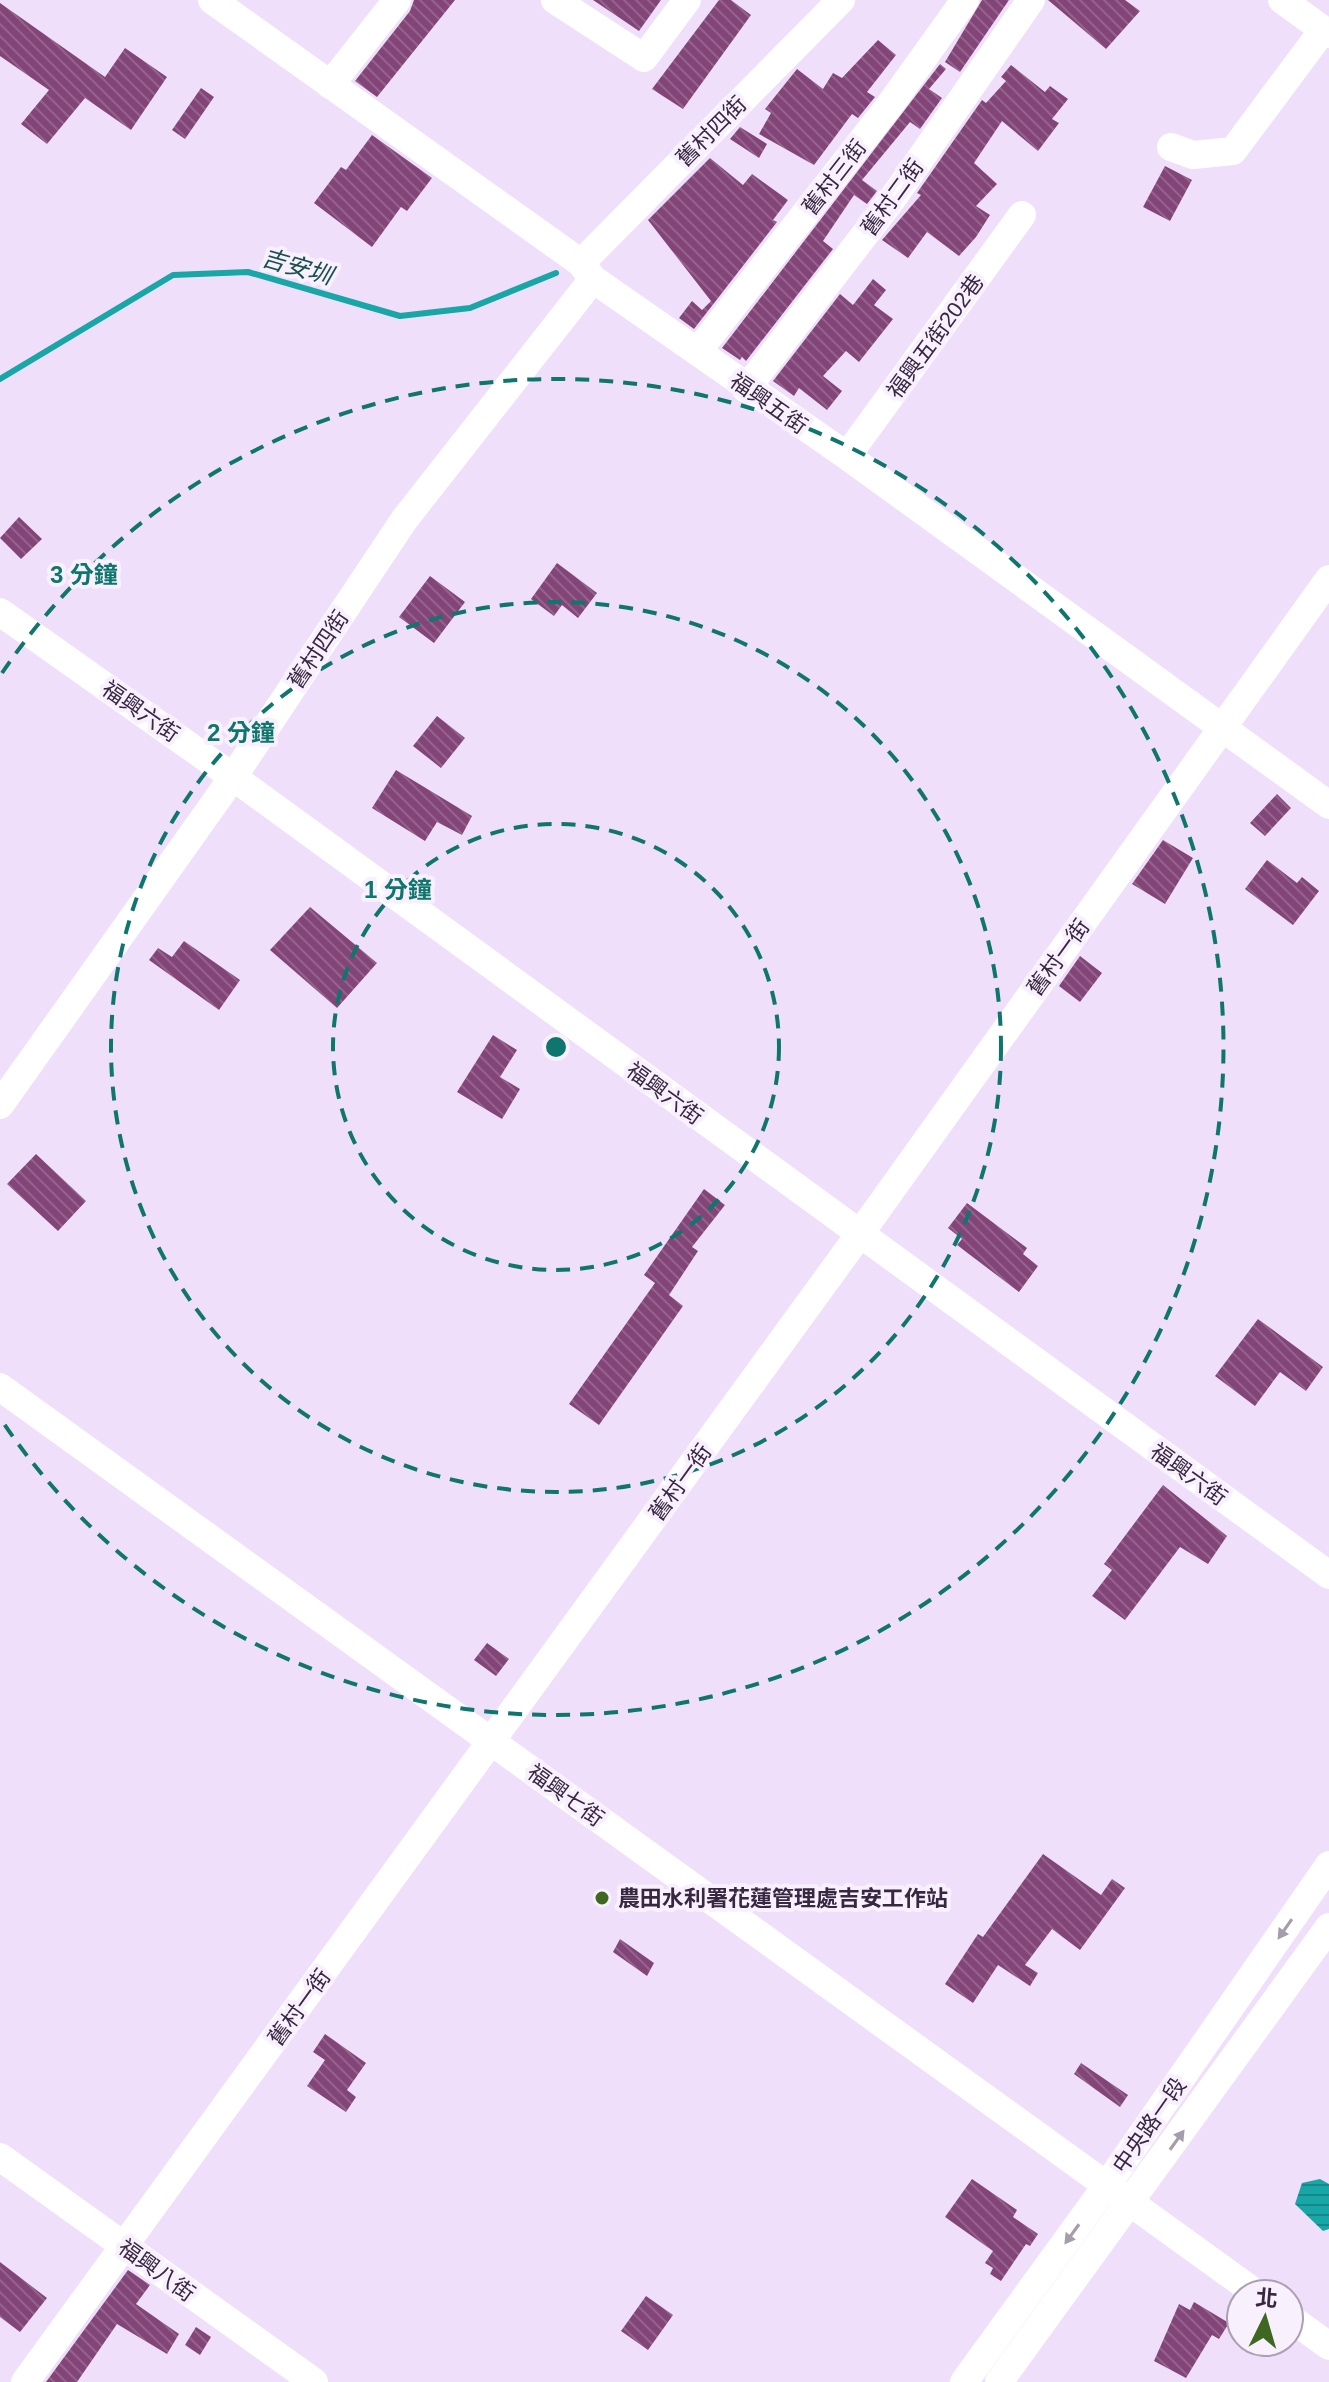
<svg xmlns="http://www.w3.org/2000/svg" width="1329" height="2382" viewBox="0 0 1329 2382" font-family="Arial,'Noto Sans TC',sans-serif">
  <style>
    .water { fill: url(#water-rules) }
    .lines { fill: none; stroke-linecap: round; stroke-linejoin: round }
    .stream { stroke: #18a6a6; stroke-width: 6 }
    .building { fill: url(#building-back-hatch) }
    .minor { stroke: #fff; stroke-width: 28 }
    .oneway { fill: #a59eaa }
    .ring { fill: none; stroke: #0f766e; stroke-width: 4; stroke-dasharray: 14 10 }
    .poi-dot { fill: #3f6722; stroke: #f9f0fd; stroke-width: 3 }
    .labels { text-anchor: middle; stroke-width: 8; stroke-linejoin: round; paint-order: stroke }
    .street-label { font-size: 22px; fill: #382741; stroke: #f9f0fd }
    .poi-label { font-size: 22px; font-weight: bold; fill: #382741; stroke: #f9f0fd; text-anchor: start }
    .water-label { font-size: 24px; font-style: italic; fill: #1a504f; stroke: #f9f0fd }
    .centre { fill: #0f766e; stroke: #f9f0fd; stroke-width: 4 }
    .ring-label { font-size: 24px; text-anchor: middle; font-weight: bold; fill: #0f766e; stroke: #f9f0fd; stroke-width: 8; stroke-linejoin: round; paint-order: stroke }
  </style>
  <defs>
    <pattern id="water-rules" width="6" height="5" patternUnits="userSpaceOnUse" patternTransform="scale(2)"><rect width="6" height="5" fill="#18a6a6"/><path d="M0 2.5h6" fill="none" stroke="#178789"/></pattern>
    <pattern id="building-back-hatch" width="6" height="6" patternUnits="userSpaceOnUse" patternTransform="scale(2)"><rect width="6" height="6" fill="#834578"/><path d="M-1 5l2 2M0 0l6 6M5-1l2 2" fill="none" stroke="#93638c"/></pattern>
  </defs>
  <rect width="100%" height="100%" fill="#f0dffa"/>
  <path class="water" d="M1320 2179 1329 2184V2229L1323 2231 1295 2204 1302 2183Z"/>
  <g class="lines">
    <path class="stream" d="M0 379 173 275 248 272 400 316 470 308 556 273"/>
  </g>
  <path class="building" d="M414 0H455L377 97 355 81 410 11Z
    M593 0H661L639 31Z
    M719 0H731L751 15 683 109 652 89Z
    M982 0H1009L960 72 945 62Z
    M1048 0H1125L1140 11 1106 49Z
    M0 3 105 77 125 48 167 77 131 130 85 98 47 144 21 124 49 90 0 56Z
    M878 40 896 55 867 92 875 97 858 118 852 114 814 165 759 134 771 113 765 109 797 69 823 89 833 73 842 78Z
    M940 64 946 69 929 89 942 98 920 129 910 122 862 180 877 191 867 204 854 195 823 241 833 249 746 361 742 357 740 360 722 348Z
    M1011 65 1045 92 1050 86 1068 99 1052 119 1059 123 1038 151 1002 121 974 163 997 184 976 206 990 215 976 237 959 256 927 232 908 258 882 240 921 195 917 193 982 100 986 103 1006 81 1001 77Z
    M201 88 214 97 185 139 172 130Z
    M740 127 767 144 759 158 730 139Z
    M372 135 432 178 407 211 401 207 372 247 314 203 341 167 346 170Z
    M710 158 743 185 752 174 788 200 773 220 777 222 694 329 679 318 692 301 702 310 711 301 648 220Z
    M1165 166 1192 180 1170 221 1143 207Z
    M873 279 886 290 874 305 893 319 859 362 846 351 823 376 842 391 827 410 799 388 794 396 773 381 840 294 853 305Z
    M19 517 42 539 21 559 0 538Z
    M557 563 597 593 578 618 562 605 554 616 531 599Z
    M430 576 465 602 434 643 399 617Z
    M437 716 465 738 441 768 413 746Z
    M396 770 472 816 462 835 437 822 425 841 372 808Z
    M1277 794 1291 808 1265 836 1250 823Z
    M1163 840 1193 858 1165 904 1132 884Z
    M1267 860 1297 883 1302 877 1319 891 1293 925 1245 889Z
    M310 907 377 963 337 1008 270 950Z
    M184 941 240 980 219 1010 149 960 158 948 172 957Z
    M1080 956 1102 973 1080 1002 1059 986Z
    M493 1035 517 1050 500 1077 520 1089 502 1119 457 1092Z
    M36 1154 86 1201 58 1231 7 1184Z
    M704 1189 725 1205 692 1247 698 1251 669 1295 683 1306 599 1425 569 1404 655 1283 644 1275Z
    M967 1203 1027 1248 1023 1254 1038 1266 1019 1292 957 1245 962 1239 948 1228Z
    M1258 1319 1323 1367 1306 1391 1280 1372 1255 1406 1215 1376Z
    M1163 1485 1227 1536 1208 1564 1180 1547 1125 1620 1092 1596 1112 1570 1104 1564Z
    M487 1643 509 1659 496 1676 474 1660Z
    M1043 1854 1101 1895 1112 1879 1125 1888 1080 1950 1052 1929 1025 1965 1038 1973 1030 1986 998 1965 973 2003 945 1984 978 1934 983 1937Z
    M620 1939 654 1963 647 1976 613 1952Z
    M325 2034 366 2063 347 2090 356 2097 346 2112 307 2086 325 2060 313 2052Z
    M1081 2063 1128 2095 1120 2107 1074 2074Z
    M972 2179 1017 2210 1013 2217 1038 2234 1030 2246 1026 2244 1001 2281 990 2274 993 2268 985 2263 993 2251 945 2217Z
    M0 2262 47 2298 20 2332 0 2317Z
    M128 2270 150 2285 136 2304 179 2334 167 2354 117 2324 77 2382H46Z
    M646 2296 673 2315 648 2350 621 2331Z
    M1194 2302 1229 2323 1219 2339 1212 2335 1186 2378 1154 2361 1179 2304 1190 2310Z
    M196 2327 211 2337 200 2355 185 2345Z"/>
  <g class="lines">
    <path class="minor" d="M212 0 581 263 593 279 847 456 1329 805
      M555 0 644 58 687 0
      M1282 0 1329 34
      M330 85 397 0
      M1171 147 1193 155 1233 151 1323 30
      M581 263 841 0
      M698 351 889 106 965 0
      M746 389 893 198 1031 0
      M847 456 1022 215
      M0 612 233 777 1329 1575
      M0 1105 233 777 404 520 593 279
      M0 1387 1257 2294
      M0 2157 314 2382
      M1289 2317 1329 2346
      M25 2382 859 1235 1329 579
      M964 2382 1107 2185 1329 1865
      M999 2382 1329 1927"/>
  </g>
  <defs><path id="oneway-solid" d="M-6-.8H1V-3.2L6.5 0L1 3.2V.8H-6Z" transform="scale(2)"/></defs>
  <g class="oneway">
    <use href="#oneway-solid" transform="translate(1285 1929) rotate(125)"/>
    <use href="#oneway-solid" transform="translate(1177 2140) rotate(-54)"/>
    <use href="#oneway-solid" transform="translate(1072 2234) rotate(126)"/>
  </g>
  <g class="ring">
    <circle cx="556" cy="1047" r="223"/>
    <circle cx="556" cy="1047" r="445"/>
    <path d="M2 673A668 668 0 1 1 2 1421"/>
  </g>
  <circle class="poi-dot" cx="602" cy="1898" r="8"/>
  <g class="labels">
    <g class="street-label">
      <text transform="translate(711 131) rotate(-45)" y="8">舊村四街</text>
      <text transform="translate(834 177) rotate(-52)" y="8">舊村三街</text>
      <text transform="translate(892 197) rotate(-54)" y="8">舊村二街</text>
      <text transform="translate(935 336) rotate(-54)" y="8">福興五街202巷</text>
      <text transform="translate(769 403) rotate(35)" y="8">福興五街</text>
      <text transform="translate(318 649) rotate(-56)" y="8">舊村四街</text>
      <text transform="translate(141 711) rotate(35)" y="8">福興六街</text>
      <text transform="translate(1058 957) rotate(-54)" y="8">舊村一街</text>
      <text transform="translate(665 1093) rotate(36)" y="8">福興六街</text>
      <text transform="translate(1189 1474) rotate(36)" y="8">福興六街</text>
      <text transform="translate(680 1482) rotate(-54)" y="8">舊村一街</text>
      <text transform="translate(566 1795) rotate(36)" y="8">福興七街</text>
      <text transform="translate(299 2007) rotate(-54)" y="8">舊村一街</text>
      <text transform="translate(1149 2125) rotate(-55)" y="8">中央路一段</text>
      <text transform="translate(157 2270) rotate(36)" y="8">福興八街</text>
    </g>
    <g class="poi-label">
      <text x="618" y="1906">農田水利署花蓮管理處吉安工作站</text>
    </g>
    <g class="water-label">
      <text transform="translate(297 267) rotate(16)" y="8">吉安圳</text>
    </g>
  </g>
  <circle cx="556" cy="1047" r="12" class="centre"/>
  <g class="ring-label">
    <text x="84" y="583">3 分鐘</text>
    <text x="241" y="741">2 分鐘</text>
    <text x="398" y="898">1 分鐘</text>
  </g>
  <g transform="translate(1265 2318) rotate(5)"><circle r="38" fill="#f9f0fd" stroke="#aca0b2" stroke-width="2"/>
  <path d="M0-6L14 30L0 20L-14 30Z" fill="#3f6722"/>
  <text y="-12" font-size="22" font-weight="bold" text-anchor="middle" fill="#382741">北</text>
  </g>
</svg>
